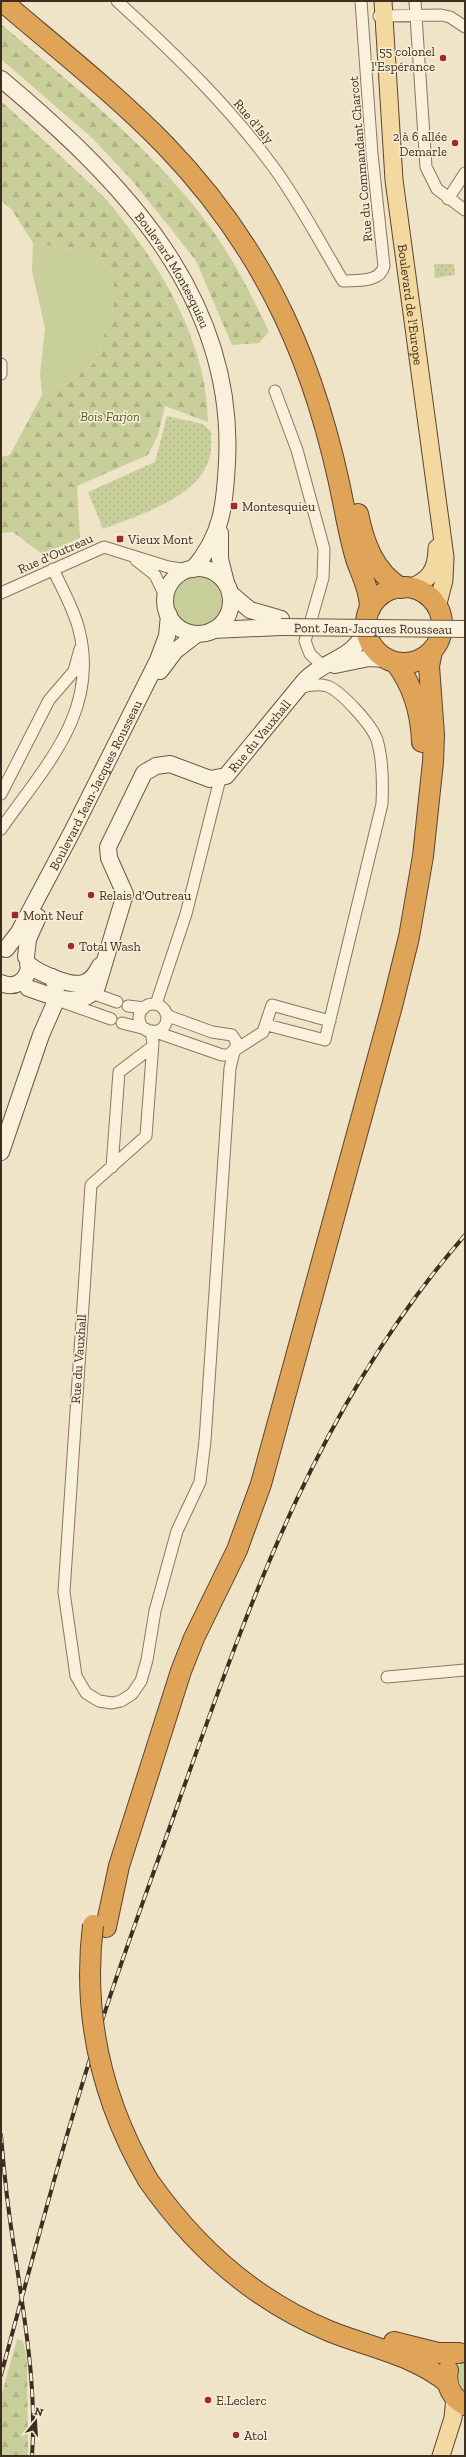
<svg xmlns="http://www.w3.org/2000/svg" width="466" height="2457" viewBox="0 0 466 2457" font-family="'Zilla Slab',serif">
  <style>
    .grass { fill: #c9cf9b }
    .forest { fill: url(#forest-firs) }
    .park { fill: url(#park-dots) }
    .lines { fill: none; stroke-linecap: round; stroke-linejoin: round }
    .street-casing { stroke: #8d765c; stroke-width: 13 }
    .secondary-casing { stroke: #6f573f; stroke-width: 18 }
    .primary-casing { stroke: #5b4430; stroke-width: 19 }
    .highway-casing { stroke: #5b4430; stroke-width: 22 }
    .street { stroke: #faf1dc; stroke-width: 11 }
    .secondary { stroke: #faf1dc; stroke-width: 16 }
    .primary { stroke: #f3d9a0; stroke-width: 17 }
    .highway { stroke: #e0a458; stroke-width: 20 }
    .rail-casing { stroke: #3d2e20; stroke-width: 4 }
    .rail { stroke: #f7eed8; stroke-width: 2.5; stroke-dasharray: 8; stroke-linecap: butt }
    .secondary-bridge-casing { stroke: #6f573f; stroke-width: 18; stroke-linecap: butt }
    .highway-bridge-casing { stroke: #5b4430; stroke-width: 22; stroke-linecap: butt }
    .secondary-bridge { stroke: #faf1dc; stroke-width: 16 }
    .highway-bridge { stroke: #e0a458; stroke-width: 20 }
    .poi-dot { fill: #9e2a2b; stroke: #f7eed8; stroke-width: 1.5 }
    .labels { text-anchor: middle; stroke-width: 3; stroke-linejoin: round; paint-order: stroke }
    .poi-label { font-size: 13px; fill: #3d2e20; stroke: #f7eed8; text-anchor: start }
    .street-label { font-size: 13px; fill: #3d2e20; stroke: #f7eed8 }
    .park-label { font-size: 13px; font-style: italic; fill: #4d5a26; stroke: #f7eed8 }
  </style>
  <defs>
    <pattern id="forest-firs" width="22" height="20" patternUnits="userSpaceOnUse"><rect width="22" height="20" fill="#c9cf9b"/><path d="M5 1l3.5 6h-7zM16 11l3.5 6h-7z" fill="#aeb285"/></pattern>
    <pattern id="park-dots" width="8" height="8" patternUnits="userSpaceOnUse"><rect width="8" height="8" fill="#c9cf9b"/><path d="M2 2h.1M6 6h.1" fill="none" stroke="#aeb285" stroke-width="1.8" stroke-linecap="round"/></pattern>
  </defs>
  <rect width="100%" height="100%" fill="#f0e4c8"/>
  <path class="grass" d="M33 243 94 253 111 270 115 291 112 315 93 364 68 383 42 395 40 374 45 328 32 271Z
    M173 600a26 26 0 1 1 52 0a26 26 0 1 1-52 0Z
    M465 2357V2397L459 2391 456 2370Z"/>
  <path class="forest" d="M1 24C67 80 136 136 191 202 224 242 248 286 269 332L259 343 232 345 196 261 175 234 130 178 92 138 1 59Z
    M1 101C28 126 54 150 81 175 92 186 105 197 115 210 163 270 207 343 208 422L165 406 158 435 148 455 77 486 80 538 42 554 13 532 1 533V457L10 455 42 395 68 383 93 364 112 315 115 291 111 270 94 253 33 243 12 210 1 200Z
    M17 2339 23 2341 27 2358 28 2456H1V2397Z"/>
  <path class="park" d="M434 264H454L455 275 435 278Z
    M167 416 203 424 211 432C211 439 212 449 210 456 200 498 138 515 103 529L88 492 155 462Z"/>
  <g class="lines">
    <defs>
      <path id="street" d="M117 1C175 54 231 108 277 172 301 206 321 244 343 281 357 280 380 283 384 266L372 154 361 1
        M415 1 426 167 437 189 465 210
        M379 16 441 15 450 17 465 27
        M448 199 465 173
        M1 364V374
        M275 391 297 450 324 549 323 578 305 641 310 654 324 667
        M136 560 155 575 166 598
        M1 593 104 547 168 567 189 570
        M1 794 49 700 74 671 80 649
        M1 829C44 767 100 712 79 630 74 609 62 589 53 569
        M86 991 117 1002
        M63 1002 111 1019
        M156 1004 186 914 220 779
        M139 1018a14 14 0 1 1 28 0a14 14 0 1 1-28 0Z
        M128 1006 144 1008
        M122 1023 146 1029
        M267 1025 325 1040 382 804C383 783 383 760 377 740 372 725 341 691 327 686 318 684 308 685 300 688
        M151 1031 153 1043 146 1136 91 1185 64 1592 76 1676 86 1693 99 1701 112 1703 121 1701 132 1694 141 1681 147 1660 155 1611 177 1531 200 1482 205 1441 230 1068 234 1052
        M153 1031 222 1055H229L236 1048V1041L232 1035 212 1032 171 1017 166 1014
        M235 1050 263 1032 272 1005 330 1021
        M112 1167 119 1072 152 1047
        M387 1677 465 1670"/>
      <g id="secondary">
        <path id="s1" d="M1 79C119 178 236 295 227 462 225 504 222 536 193 569"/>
        <path d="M220 533V559L226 583"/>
        <circle cx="198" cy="601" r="33"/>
        <path d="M230 593 250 610 281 619"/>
        <path d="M213 630 281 627"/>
        <path d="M335 665 369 658 386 659"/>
        <path d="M160 671 175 651 197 634"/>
        <path id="s2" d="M6 949 19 932 73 830 158 660 167 636 169 615"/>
        <path d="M26 957 28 939 38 917"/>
        <path d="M28 964C38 973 71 987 83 983 92 981 96 973 100 966"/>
        <path d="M1 983C14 989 26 982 29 968"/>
        <path id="s3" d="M28 988C49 995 81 1011 97 987L125 894 109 858 108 847 144 773 156 766 170 764 210 779 226 776 305 680C326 658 353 661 366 629"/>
        <path d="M1 1152 41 1035 55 1003 56 986 52 977"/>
      </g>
      <g id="primary">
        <path id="s4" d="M383 1 394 180 445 557 444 580 437 607"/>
        <path d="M409 588C429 581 437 570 437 548"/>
        <path d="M441 2456 453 2418 455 2397"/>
      </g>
      <path id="highway" d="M2 1C57 48 114 93 165 145 269 253 319 371 346 517 349 531 352 546 356 559 362 576 370 591 370 609
        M358 514C364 543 374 572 401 588
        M366 625a38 38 0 1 1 76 0a38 38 0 1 1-76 0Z
        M395 662C413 685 421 713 422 742
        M106 1927 119 1866 181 1671 194 1638 237 1550 261 1484 392 1006 409 937 423 856 433 762 434 735 429 666 432 651
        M148 2180C194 2246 254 2300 329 2331 368 2347 415 2355 448 2383
        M394 2342 438 2353H459
        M448 2370C445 2385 452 2398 465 2405"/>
    </defs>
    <use href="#street" class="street-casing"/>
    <use href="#secondary" class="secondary-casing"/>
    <use href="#primary" class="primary-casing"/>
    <use href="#highway" class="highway-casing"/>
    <use href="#street" class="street"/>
    <use href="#secondary" class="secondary"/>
    <use href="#primary" class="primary"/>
    <use href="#highway" class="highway"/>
    <defs>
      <path id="rail" d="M1 2135C4 2173 8 2210 14 2247 24 2317 37 2385 32 2456
        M1 2375C33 2257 64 2138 102 2021 126 1946 154 1873 180 1798 253 1593 320 1402 465 1235"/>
    </defs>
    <use href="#rail" class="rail-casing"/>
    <use href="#rail" class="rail"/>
    <defs>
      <g id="secondary-bridge">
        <path id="s5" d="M281 627 465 629"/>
      </g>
      <path id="highway-bridge" d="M93 1925C82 2016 102 2101 148 2180"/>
    </defs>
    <use href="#secondary-bridge" class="secondary-bridge-casing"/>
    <use href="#highway-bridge" class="highway-bridge-casing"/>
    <use href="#secondary-bridge" class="secondary-bridge"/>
    <use href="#highway-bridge" class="highway-bridge"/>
  </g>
  <g class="poi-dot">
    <circle cx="443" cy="58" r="4"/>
    <circle cx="455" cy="143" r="4"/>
    <rect x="230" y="502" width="8" height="8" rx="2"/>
    <rect x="116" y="535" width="8" height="8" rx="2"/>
    <circle cx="91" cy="895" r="4"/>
    <rect x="11" y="911" width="8" height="8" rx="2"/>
    <circle cx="71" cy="946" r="4"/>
    <circle cx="208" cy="2400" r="4"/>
    <circle cx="236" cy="2435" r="4"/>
  </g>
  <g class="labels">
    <g class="poi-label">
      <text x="435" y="56" text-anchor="end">55 colonel<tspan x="435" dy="15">l'Espérance</tspan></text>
      <text x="447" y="141" text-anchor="end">2 à 6 allée<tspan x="447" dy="15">Demarle</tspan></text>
      <text x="242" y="511">Montesquieu</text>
      <text x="128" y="544">Vieux Mont</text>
      <text x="99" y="900">Relais d'Outreau</text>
      <text x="23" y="920">Mont Neuf</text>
      <text x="79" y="951">Total Wash</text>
      <text x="216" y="2405">E.Leclerc</text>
      <text x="244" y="2440">Atol</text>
    </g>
    <g class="street-label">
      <text transform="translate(254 121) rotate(50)" y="5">Rue d'Isly</text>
      <text transform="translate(360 159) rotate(-95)" y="5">Rue du Commandant Charcot</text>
      <text dy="5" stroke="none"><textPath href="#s1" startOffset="259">Boulevard Montesquieu</textPath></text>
      <text dy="5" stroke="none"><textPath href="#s4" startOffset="305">Boulevard de l'Europe</textPath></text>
      <text transform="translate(55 553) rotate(-24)" y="5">Rue d'Outreau</text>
      <text dy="5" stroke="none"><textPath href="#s5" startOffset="92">Pont Jean-Jacques Rousseau</textPath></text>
      <text dy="5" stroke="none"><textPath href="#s3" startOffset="444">Rue du Vauxhall</textPath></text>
      <text dy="5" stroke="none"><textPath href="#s2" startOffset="187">Boulevard Jean-Jacques Rousseau</textPath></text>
      <text transform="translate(78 1359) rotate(-86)" y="5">Rue du Vauxhall</text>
    </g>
    <g class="park-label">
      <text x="110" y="421">Bois Farjon</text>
    </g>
  </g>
  <rect width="466" height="2457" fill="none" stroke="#3d2e20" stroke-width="4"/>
  <g transform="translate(36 2421) rotate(18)" stroke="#f7eed8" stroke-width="3" paint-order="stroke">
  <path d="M0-3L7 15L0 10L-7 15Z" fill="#3d2e20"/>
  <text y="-6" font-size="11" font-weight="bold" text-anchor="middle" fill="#3d2e20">N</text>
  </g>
</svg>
